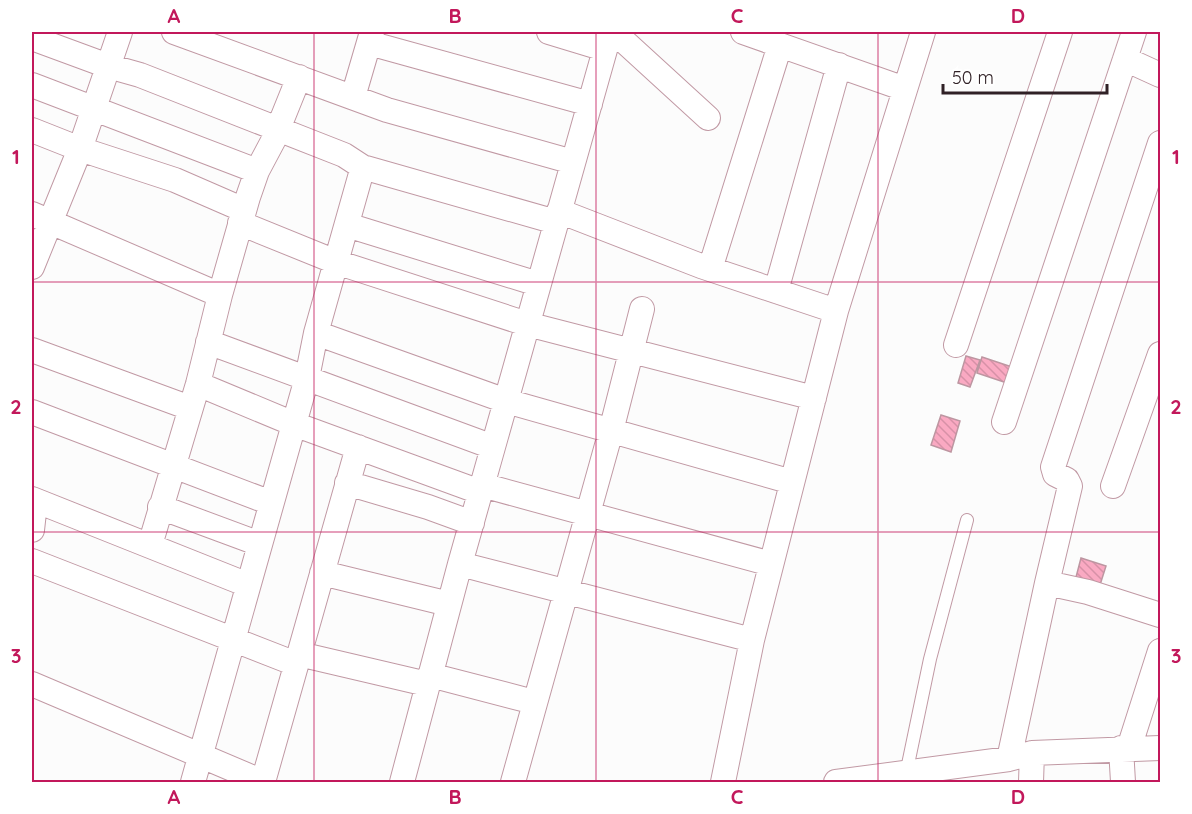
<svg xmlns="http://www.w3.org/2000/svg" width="1192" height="814" viewBox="0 0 1192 814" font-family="Quicksand,sans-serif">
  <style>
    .building { fill: url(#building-back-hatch); stroke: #bd96a1; stroke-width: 1.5 }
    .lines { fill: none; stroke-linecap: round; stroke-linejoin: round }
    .lane-casing { stroke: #c199a4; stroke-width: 14 }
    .street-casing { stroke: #c199a4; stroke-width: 26 }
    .lane { stroke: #fff; stroke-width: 12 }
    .street { stroke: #fff; stroke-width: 24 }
    .grid { fill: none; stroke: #c2185b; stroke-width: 1.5; stroke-opacity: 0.55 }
    .neatline { fill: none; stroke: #c2185b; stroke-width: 2 }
    .grid-label { font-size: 20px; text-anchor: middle; font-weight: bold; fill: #c2185b }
  </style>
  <defs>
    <pattern id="building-back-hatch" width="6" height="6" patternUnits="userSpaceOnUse" patternTransform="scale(1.5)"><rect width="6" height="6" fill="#faa9c2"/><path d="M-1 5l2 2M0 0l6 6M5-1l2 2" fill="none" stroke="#d791a7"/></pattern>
  </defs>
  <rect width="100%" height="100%" fill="#fcfcfc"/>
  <path class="building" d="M966 356 980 360 970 387 958 383Z
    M982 357 1015 368 1010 384 977 373Z
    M941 415 960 421 951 452 931 445Z
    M1081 558 1106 566 1099 588 1075 581Z"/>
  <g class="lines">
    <defs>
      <path id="lane" d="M906 774 930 659 967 520"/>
      <path id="street" d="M174 32 387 110 573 162
        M549 32 605 49
        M614 32 708 118
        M743 32 905 89
        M32 38 108 66 140 75 344 155 364 168
        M369 43 590 104
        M1125 59 1160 75
        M32 85 257 171
        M353 97 372 32
        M32 130 80 149 175 180 244 210
        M559 211 701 266 836 311
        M32 214 220 295
        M240 223 336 262 527 324 814 398
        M347 225 538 284
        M32 267 80 149 120 32
        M710 269 780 45
        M776 291 839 65
        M316 333 506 401 792 482
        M208 342 493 447
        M956 345 1060 32
        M32 350 190 408
        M198 384 294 424 480 492
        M32 412 271 503
        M1004 422 1134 32
        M347 483 428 507 472 523
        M482 485 771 564
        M1113 486 1160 354
        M32 499 248 585
        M32 505 34 512 32 530
        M160 507 260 544
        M150 545 198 384 220 295 248 197 257 171 274 139 299 77
        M32 561 296 664
        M460 564 752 640
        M322 573 449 604
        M1047 583 1088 592 1160 615
        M299 654 427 684
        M430 675 534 702
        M32 684 263 782
        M1121 748 1123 782
        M1129 748 1160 651
        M1009 759 1047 583 1070 486 1067 480 1055 474 1053 467 1160 143
        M193 782 307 378 316 333 362 170 366 168 556 222
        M263 782 358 447
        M402 782 460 564 610 32
        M513 782 611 431 642 309
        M723 782 752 640 836 311 923 32
        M836 782 1009 759 1032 753 1160 748
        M1031 782 1032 753"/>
    </defs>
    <use href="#lane" class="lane-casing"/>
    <use href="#street" class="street-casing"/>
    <use href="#lane" class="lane"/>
    <use href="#street" class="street"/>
  </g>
  <path class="grid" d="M314 32V782M596 32V782M878 32V782M32 282H1160M32 532H1160"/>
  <rect width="1192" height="814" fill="none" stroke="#ffffff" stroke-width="66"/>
  <path d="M943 84v9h164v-9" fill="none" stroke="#302126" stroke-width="3"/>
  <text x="952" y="84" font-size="18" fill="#302126" stroke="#ffffff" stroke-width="4.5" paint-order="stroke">50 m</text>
  <rect x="33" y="33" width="1126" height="748" class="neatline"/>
  <g class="grid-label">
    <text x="174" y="23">A</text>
    <text x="455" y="23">B</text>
    <text x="737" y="23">C</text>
    <text x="1018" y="23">D</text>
    <text x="16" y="164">1</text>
    <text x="1176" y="164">1</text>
    <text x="16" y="414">2</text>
    <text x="1176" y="414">2</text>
    <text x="16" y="663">3</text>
    <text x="1176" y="663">3</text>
    <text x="174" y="804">A</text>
    <text x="455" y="804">B</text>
    <text x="737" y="804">C</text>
    <text x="1018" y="804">D</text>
  </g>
</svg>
